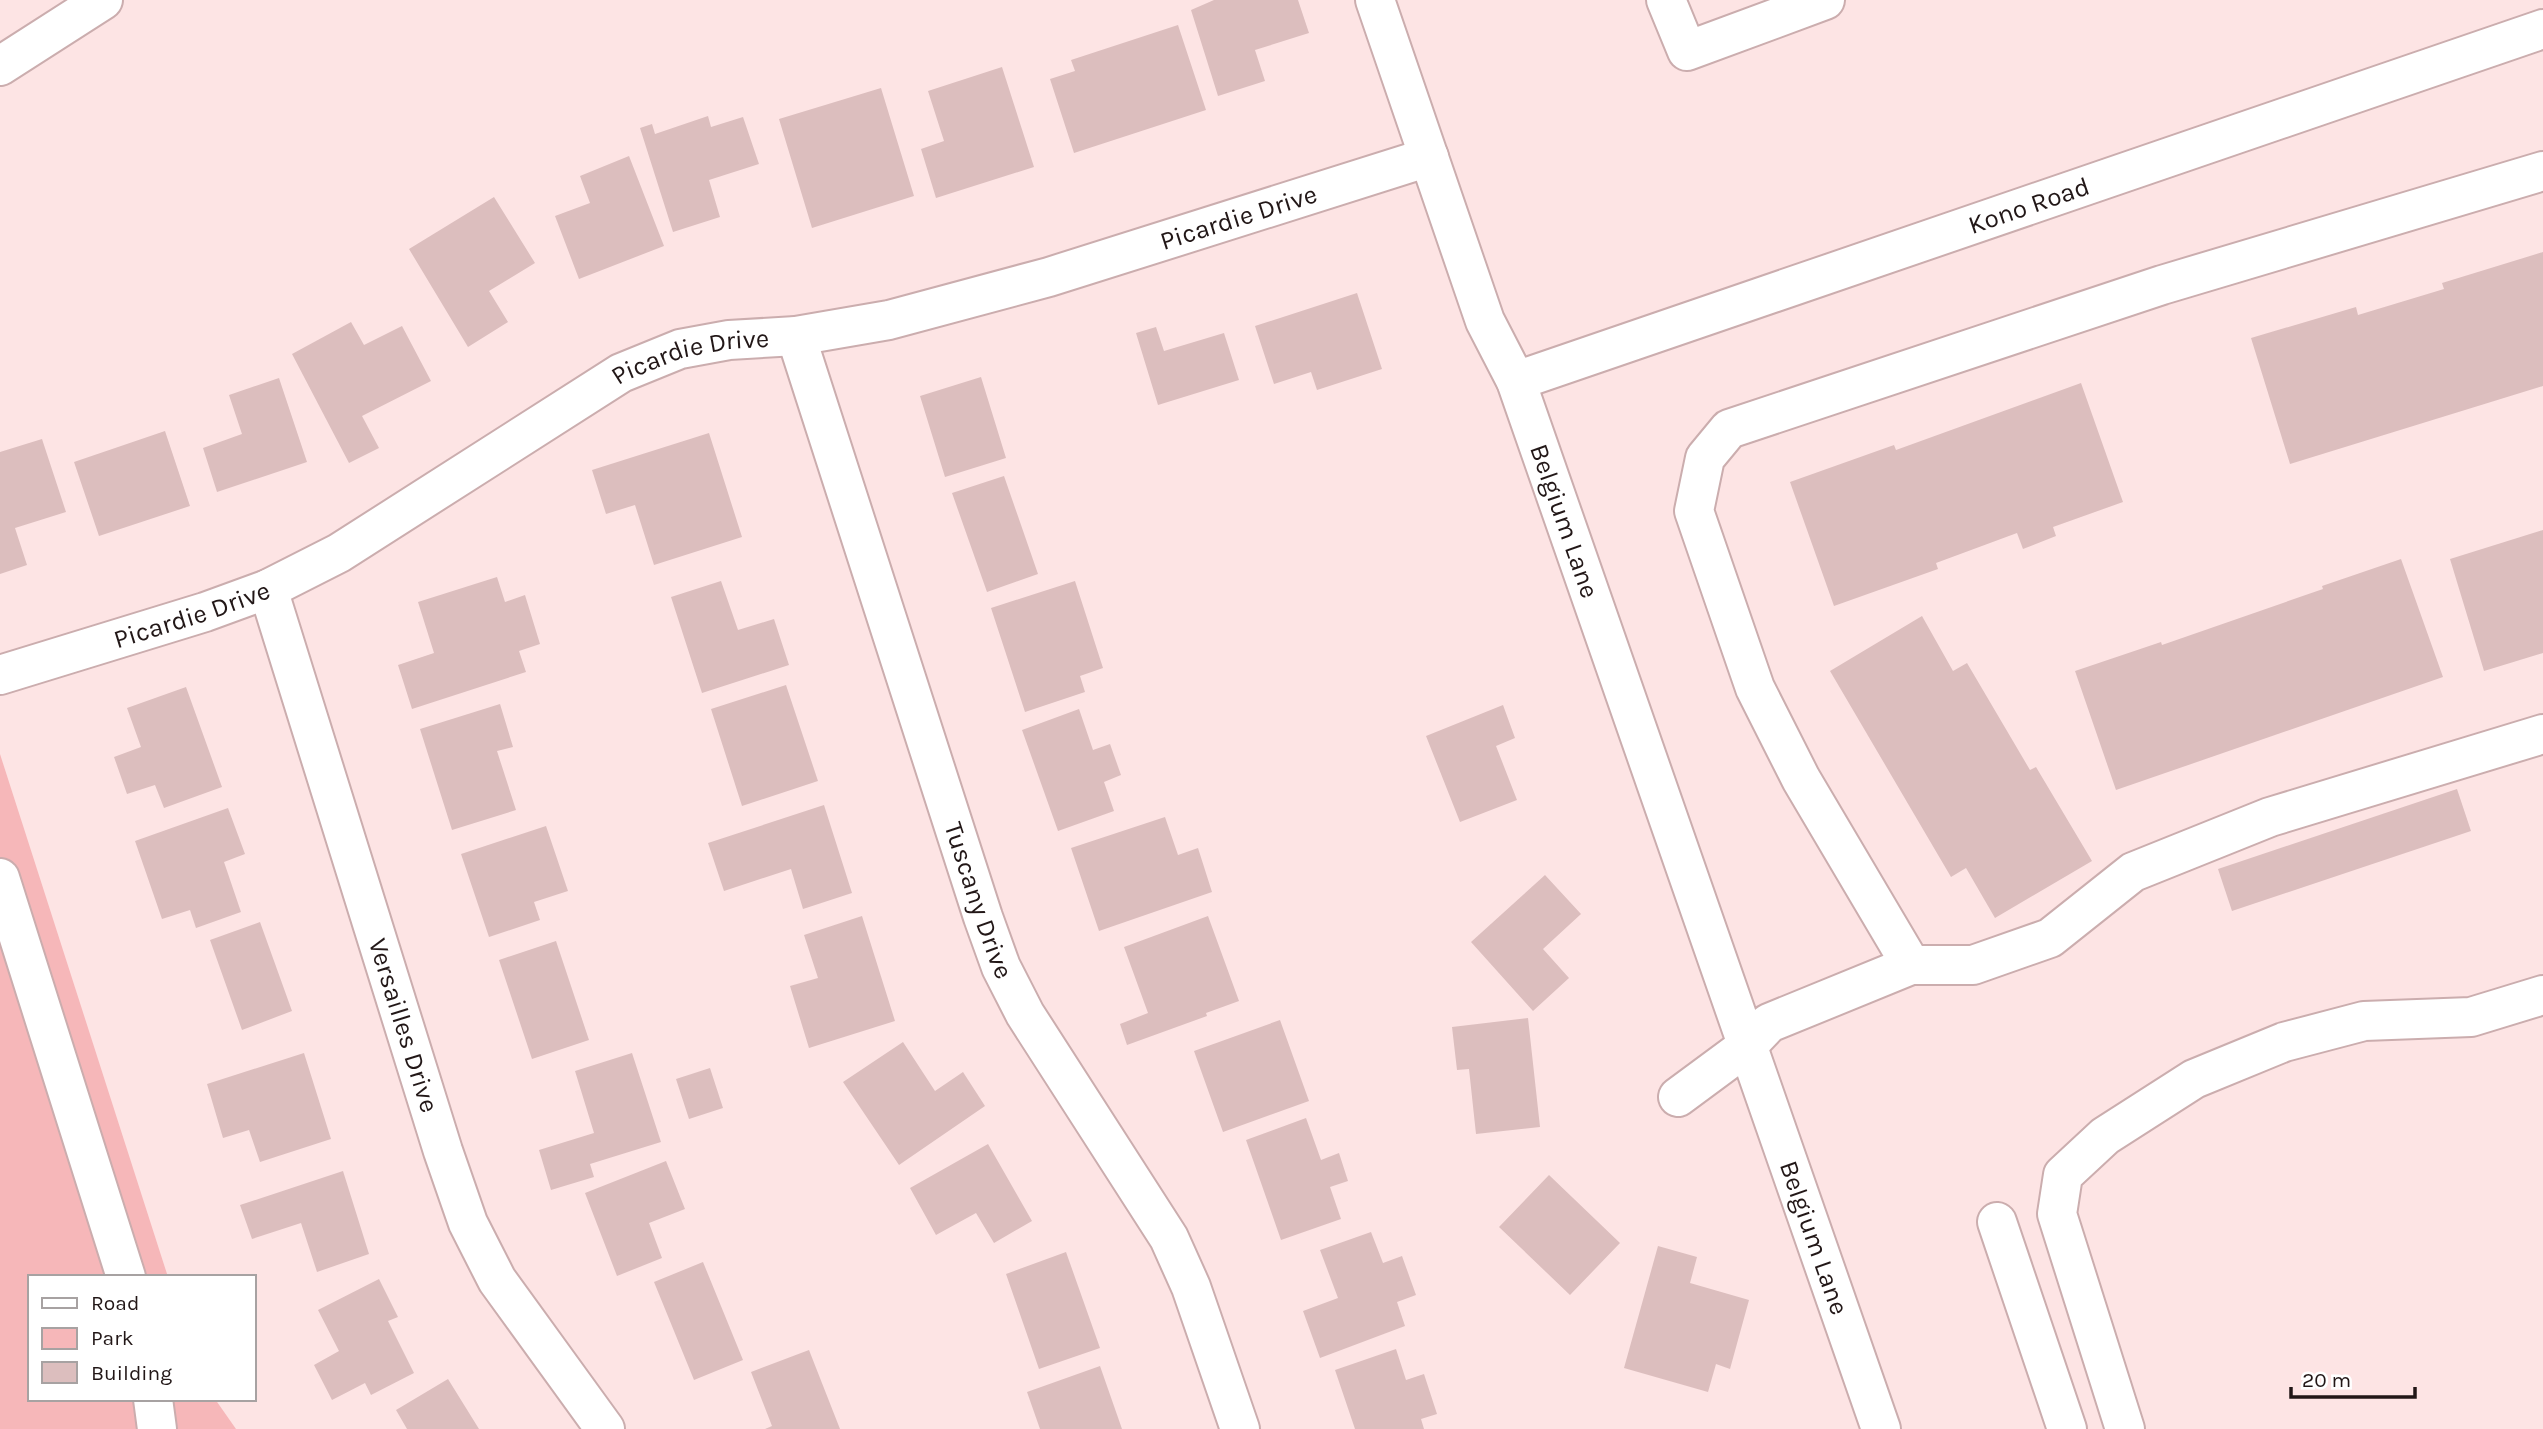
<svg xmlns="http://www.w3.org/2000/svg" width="2543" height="1429" viewBox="0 0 2543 1429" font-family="Karla,sans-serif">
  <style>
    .green { fill: #f6b7b9 }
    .building { fill: #dcbebe }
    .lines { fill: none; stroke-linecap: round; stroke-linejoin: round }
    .minor-casing { stroke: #cbadae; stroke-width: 42 }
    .minor { stroke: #fff; stroke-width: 38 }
    .labels { text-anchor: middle; stroke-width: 5; stroke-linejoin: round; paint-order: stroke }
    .street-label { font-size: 26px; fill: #221717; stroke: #fff }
  </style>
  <rect width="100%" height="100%" fill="#fde4e4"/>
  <path class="green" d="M0 754 168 1277H30V1399H215L236 1429H0Z"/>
  <path class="building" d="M1214 0H1298L1309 33 1255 50 1265 81 1218 96 1191 10Z
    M1178 25 1206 110 1074 153 1050 79 1075 71 1071 60Z
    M1002 67 1034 167 936 198 921 149 944 141 928 91Z
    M881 88 914 196 812 228 779 119Z
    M708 116 711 127 743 117 759 164 709 180 720 217 673 232 640 128 652 124 655 134Z
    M629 156 664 246 579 279 555 216 590 203 580 176Z
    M494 197 535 263 489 291 508 322 468 347 409 249Z
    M2543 252V386L2290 464 2251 338 2356 307 2358 315 2444 289 2442 283Z
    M1357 293 1382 369 1317 390 1311 372 1274 384 1255 326Z
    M351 322 364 345 402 326 431 381 362 416 379 448 349 463 292 354Z
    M1156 327 1164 351 1224 333 1239 380 1158 405 1136 333Z
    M981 377 1006 458 945 477 920 396Z
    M279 378 307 462 217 492 203 448 242 434 229 395Z
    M2081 383 2123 502 2053 527 2056 536 2023 549 2017 533 1936 563 1938 569 1834 606 1790 482 1894 445 1896 450Z
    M165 431 190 506 99 536 74 462Z
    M709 433 742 537 654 565 635 505 606 514 592 470Z
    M42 439 66 512 15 528 27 565 0 574V452Z
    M1004 476 1038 574 987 592 952 493Z
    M2543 530V653L2484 671 2450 559Z
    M2401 559 2443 677 2116 790 2075 671 2161 642 2162 645 2323 589 2322 586Z
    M497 577 505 602 525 595 540 644 519 651 526 672 412 709 398 665 434 653 418 602Z
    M721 581 738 630 774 619 789 665 702 693 671 597Z
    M1075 581 1103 668 1080 676 1085 692 1025 712 991 608Z
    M1922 616 1953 671 1967 663 2030 770 2036 767 2092 861 1995 918 1966 868 1951 877 1830 671Z
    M786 685 818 781 742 806 711 709Z
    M186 687 222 787 164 808 155 785 127 794 114 757 141 747 127 708Z
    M500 704 513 747 497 751 516 810 452 830 420 729Z
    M1503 705 1515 738 1496 746 1517 800 1460 822 1426 736Z
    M1079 709 1093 750 1110 744 1121 775 1104 782 1114 811 1058 831 1022 730Z
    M2457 789 2471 831 2232 911 2218 869Z
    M824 805 852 893 803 909 791 869 724 891 708 843Z
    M228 808 245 854 224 862 241 912 196 928 190 910 162 919 135 841Z
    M1165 817 1178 855 1198 848 1212 892 1099 931 1071 848Z
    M546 826 568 891 534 902 540 920 489 937 461 854Z
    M1545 875 1581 914 1543 949 1569 978 1533 1011 1471 942Z
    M862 916 895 1021 809 1048 790 986 818 978 804 935Z
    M1208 916 1239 1001 1206 1013 1207 1016 1127 1045 1120 1024 1148 1013 1124 947Z
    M260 922 292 1011 242 1030 210 940Z
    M556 941 589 1040 532 1059 499 960Z
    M1528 1018 1540 1127 1476 1134 1469 1069 1457 1070 1452 1027Z
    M1280 1020 1309 1101 1223 1132 1194 1051Z
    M903 1042 935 1091 963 1072 985 1106 899 1165 843 1082Z
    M304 1053 331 1139 260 1162 249 1130 223 1138 207 1084Z
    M632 1053 661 1142 590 1164 594 1177 551 1190 539 1150 594 1133 575 1071Z
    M710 1068 723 1108 689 1119 676 1079Z
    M1306 1118 1321 1160 1339 1153 1348 1181 1330 1187 1341 1219 1281 1240 1246 1140Z
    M988 1144 1032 1221 994 1243 976 1213 936 1235 910 1188Z
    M666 1161 685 1209 649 1223 662 1258 617 1276 585 1193Z
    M343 1171 369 1254 317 1272 301 1223 252 1239 240 1205Z
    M1549 1175 1620 1243 1570 1295 1499 1227Z
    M1371 1232 1383 1263 1402 1256 1416 1295 1397 1302 1405 1326 1320 1358 1303 1311 1338 1298 1320 1250Z
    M1658 1246 1697 1257 1690 1283 1749 1300 1730 1369 1716 1364 1708 1392 1624 1368Z
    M1066 1252 1100 1348 1039 1369 1006 1274Z
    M703 1262 743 1360 694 1380 654 1282Z
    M379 1279 398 1317 388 1321 414 1373 371 1395 365 1383 332 1400 314 1365 339 1351 318 1310Z
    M1396 1349 1406 1380 1424 1374 1437 1414 1421 1419 1424 1429H1355L1335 1370Z
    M809 1350 840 1429H765L772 1426 751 1372Z
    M1100 1366 1122 1429H1040L1027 1392Z
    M448 1379 479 1429H407L396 1410Z"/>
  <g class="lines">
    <defs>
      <g id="minor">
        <path id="s1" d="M1375 0 1485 321 1516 381 1881 1429"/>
        <path d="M1666 0 1687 51 1825 0"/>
        <path d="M0 66 103 0"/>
        <path d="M2543 171 2162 285 1729 429 1705 458 1694 511 1755 688 1801 779 1911 965H1973L2050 938 2133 872 2270 817 2543 734"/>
        <path id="s2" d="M796 336 983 917 1001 967 1025 1014 1169 1238 1191 1287 1240 1429"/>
        <path id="s3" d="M1516 381 2543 29"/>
        <path id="s4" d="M268 589 443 1151 468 1223 497 1280 605 1429"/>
        <path id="s5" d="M0 675 205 612 268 589 339 553 621 373 680 349 729 340 796 336 889 320 1049 277 1429 157"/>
        <path d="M0 878 126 1277"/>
        <path d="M1678 1097 1747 1046 1769 1023 1911 965"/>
        <path d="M1997 1222 2067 1429"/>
        <path d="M153 1399 157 1429"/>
        <path d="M2125 1429 2057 1214 2063 1175 2105 1136 2194 1079 2284 1042 2364 1021 2471 1017 2543 995"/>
      </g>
    </defs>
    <use href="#minor" class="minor-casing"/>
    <use href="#minor" class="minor"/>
  </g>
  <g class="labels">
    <g class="street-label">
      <text dy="9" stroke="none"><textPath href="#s3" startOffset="542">Kono Road</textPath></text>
      <text dy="9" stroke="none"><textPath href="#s5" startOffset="1335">Picardie Drive</textPath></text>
      <text dy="9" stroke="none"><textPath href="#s5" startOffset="768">Picardie Drive</textPath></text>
      <text dy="9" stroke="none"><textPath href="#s1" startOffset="555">Belgium Lane</textPath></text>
      <text dy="9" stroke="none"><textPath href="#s5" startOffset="201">Picardie Drive</textPath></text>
      <text dy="9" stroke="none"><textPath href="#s2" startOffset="593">Tuscany Drive</textPath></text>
      <text dy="9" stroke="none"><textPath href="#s4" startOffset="457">Versailles Drive</textPath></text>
      <text dy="9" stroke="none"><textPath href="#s1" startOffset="1314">Belgium Lane</textPath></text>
    </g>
  </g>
  <rect x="28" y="1275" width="228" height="126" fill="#ffffff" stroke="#a7a2a2" stroke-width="2"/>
  <rect x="42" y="1298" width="35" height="10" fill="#ffffff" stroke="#a7a2a2" stroke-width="2"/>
  <text x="91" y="1310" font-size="21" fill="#221717">Road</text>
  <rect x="42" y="1328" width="35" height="21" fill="#f6b7b9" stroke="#a7a2a2" stroke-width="2"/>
  <text x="91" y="1345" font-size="21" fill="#221717">Park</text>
  <rect x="42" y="1362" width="35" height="21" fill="#dcbebe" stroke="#a7a2a2" stroke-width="2"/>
  <text x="91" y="1380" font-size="21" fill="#221717">Building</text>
  <path d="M2291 1387v10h124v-10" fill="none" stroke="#221717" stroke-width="3.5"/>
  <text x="2302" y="1387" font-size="21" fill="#221717" stroke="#ffffff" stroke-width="5" paint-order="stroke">20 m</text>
</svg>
